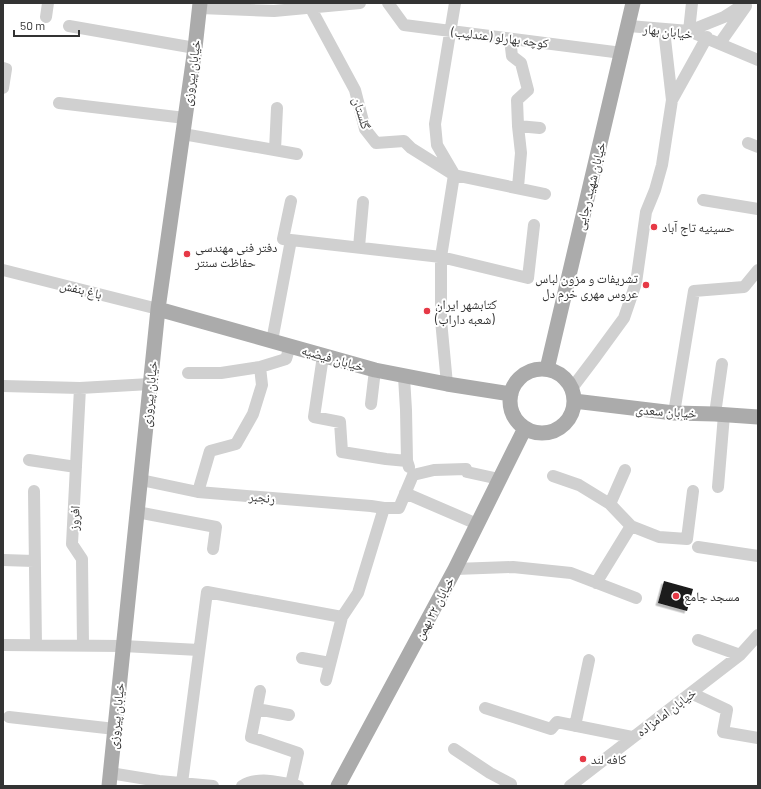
<svg xmlns="http://www.w3.org/2000/svg" width="761" height="789" viewBox="0 0 761 789" font-family="Barlow,'Noto Naskh Arabic',sans-serif">
  <style>
    .building { fill: #1a1a1a; filter: url(#shadow) }
    .lines { fill: none; stroke-linecap: round; stroke-linejoin: round }
    .minor { stroke: #d0d0d0; stroke-width: 12 }
    .major { stroke: #ababab; stroke-width: 15 }
    .poi-dot { fill: #e63946; stroke: #fff; stroke-width: 1.5 }
    .labels { text-anchor: middle; stroke-width: 4; stroke-linejoin: round; paint-order: stroke }
    .street-label { font-size: 13px; fill: #333; stroke: #fff }
    .poi-label { font-size: 13px; fill: #333; stroke: #fff; text-anchor: start }
  </style>
  <defs>
    <filter id="shadow"><feDropShadow dx="-2.5" dy="2.5" stdDeviation="0" flood-color="#0004"/></filter>
  </defs>
  <rect width="100%" height="100%" fill="#fff"/>
  <path class="building" d="M664 581 693 589 687 611 658 603Z"/>
  <g class="lines">
    <path class="minor" d="M308 3 355 90 365 129 376 143 404 141 411 148 454 175 545 194
      M388 3 404 25 622 53
      M692 3 689 31 724 17 746 3
      M200 8 274 11 360 3
      M46 17 48 3
      M69 26 195 48
      M629 26 689 31 758 60
      M510 39 512 56 521 63 528 90 517 100 518 126
      M720 43 746 6
      M3 68 6 69 3 88
      M672 100 707 37
      M59 103 185 118
      M183 134 297 154
      M748 143 758 147
      M275 150 277 108
      M454 174 437 145 435 124 455 3
      M518 187 521 153 518 126 540 128
      M703 200 758 209
      M291 240 441 257 528 278 534 225
      M359 247 363 202
      M3 270 158 309
      M272 341 291 240 283 239 291 201
      M323 356 314 417 340 422 342 452 386 459 407 461
      M188 373H221L260 367 286 359 290 346
      M404 377 406 410 407 461 409 467
      M447 384 441 320V257L454 175
      M3 386 80 388 150 384
      M80 388 72 544 82 559 83 645
      M572 388 594 359 624 318 636 283 646 212 655 190 662 165 672 100 664 30
      M371 404 375 370
      M674 413 694 291 744 287 758 270
      M715 414 722 364
      M29 460 76 467
      M413 475 434 470 466 469 467 472 499 479
      M553 476 579 485 610 504 631 526 596 583
      M141 480 198 492 371 506 384 508H399L413 475
      M718 487 724 415
      M34 491 36 645
      M198 492 210 451 236 444 253 414 262 385 260 367
      M405 493 477 524
      M610 504 625 470
      M137 512 216 527 213 549
      M631 526 659 537 687 539 693 491
      M698 547 758 556
      M3 560 34 561
      M455 569 513 567 571 573 636 598
      M698 640 740 655
      M3 645 123 646 199 650
      M302 658 330 663
      M326 680 342 617 358 593 384 508
      M260 691 251 737 298 753 291 784
      M691 693 727 710 723 732 758 738
      M485 708 551 729 557 722 632 737
      M257 709 289 715
      M9 717 115 729
      M575 726 589 660
      M454 749 490 773 511 784 510 786
      M110 773 159 781 213 786
      M182 783 207 592 342 617
      M242 786C258 776 280 782 298 786
      M570 786 740 655 758 635"/>
    <path class="major" d="M158 309 375 370 447 384 511 394
      M547 369 633 3
      M510 401a32 32 0 1 1 64 0a32 32 0 1 1-64 0Z
      M574 401 674 413 715 414 758 417
      M109 786 158 309 195 48 200 3
      M338 786 455 569 525 428"/>
  </g>
  <g class="poi-dot">
    <circle cx="654" cy="227" r="4"/>
    <circle cx="187" cy="254" r="4"/>
    <circle cx="646" cy="285" r="4"/>
    <circle cx="427" cy="311" r="4"/>
    <circle cx="676" cy="596" r="4"/>
    <circle cx="583" cy="759" r="4"/>
  </g>
  <g class="labels">
    <g class="street-label">
      <text transform="translate(668 31) rotate(7)" y="5">خیابان بهار</text>
      <text transform="translate(500 37) rotate(7)" y="5">کوچه بهارلو (عندلیب)</text>
      <text transform="translate(191 73) rotate(-82)" y="5">خیابان پیروزی</text>
      <text transform="translate(362 113) rotate(73)" y="5">گلستان</text>
      <text transform="translate(590 186) rotate(-76)" y="5">خیابان شهید رجایی</text>
      <text transform="translate(81 289) rotate(14)" y="5">باغ بنفش</text>
      <text transform="translate(333 358) rotate(16)" y="5">خیابان فیضیه</text>
      <text transform="translate(149 394) rotate(-84)" y="5">خیابان پیروزی</text>
      <text transform="translate(666 411) rotate(4)" y="5">خیابان سعدی</text>
      <text transform="translate(262 497) rotate(5)" y="5">رنجبر</text>
      <text transform="translate(74 518) rotate(-87)" y="5">افروز</text>
      <text transform="translate(434 608) rotate(-62)" y="5">خیابان ۲۲ بهمن</text>
      <text transform="translate(666 712) rotate(-37)" y="5">خیابان امامزاده</text>
      <text transform="translate(116 716) rotate(-84)" y="5">خیابان پیروزی</text>
    </g>
    <g class="poi-label">
      <text x="662" y="232">حسینیه تاج آباد</text>
      <text x="195" y="252">دفتر فنی مهندسی<tspan x="195" dy="15">حفاظت سنتر</tspan></text>
      <text x="638" y="283" text-anchor="end">تشریفات و مزون لباس<tspan x="638" dy="15">عروس مهری خرم دل</tspan></text>
      <text x="435" y="309">کتابشهر ایران<tspan x="435" dy="15">(شعبه داراب)</tspan></text>
      <text x="684" y="601">مسجد جامع</text>
      <text x="591" y="764">كافه لند</text>
    </g>
  </g>
  <rect width="761" height="789" fill="none" stroke="#333333" stroke-width="8"/>
  <path d="M14 30v6h65v-6" fill="none" stroke="#333333" stroke-width="2"/>
  <text x="20" y="30" font-size="12" fill="#333333" stroke="#ffffff" stroke-width="3" paint-order="stroke">50 m</text>
</svg>
